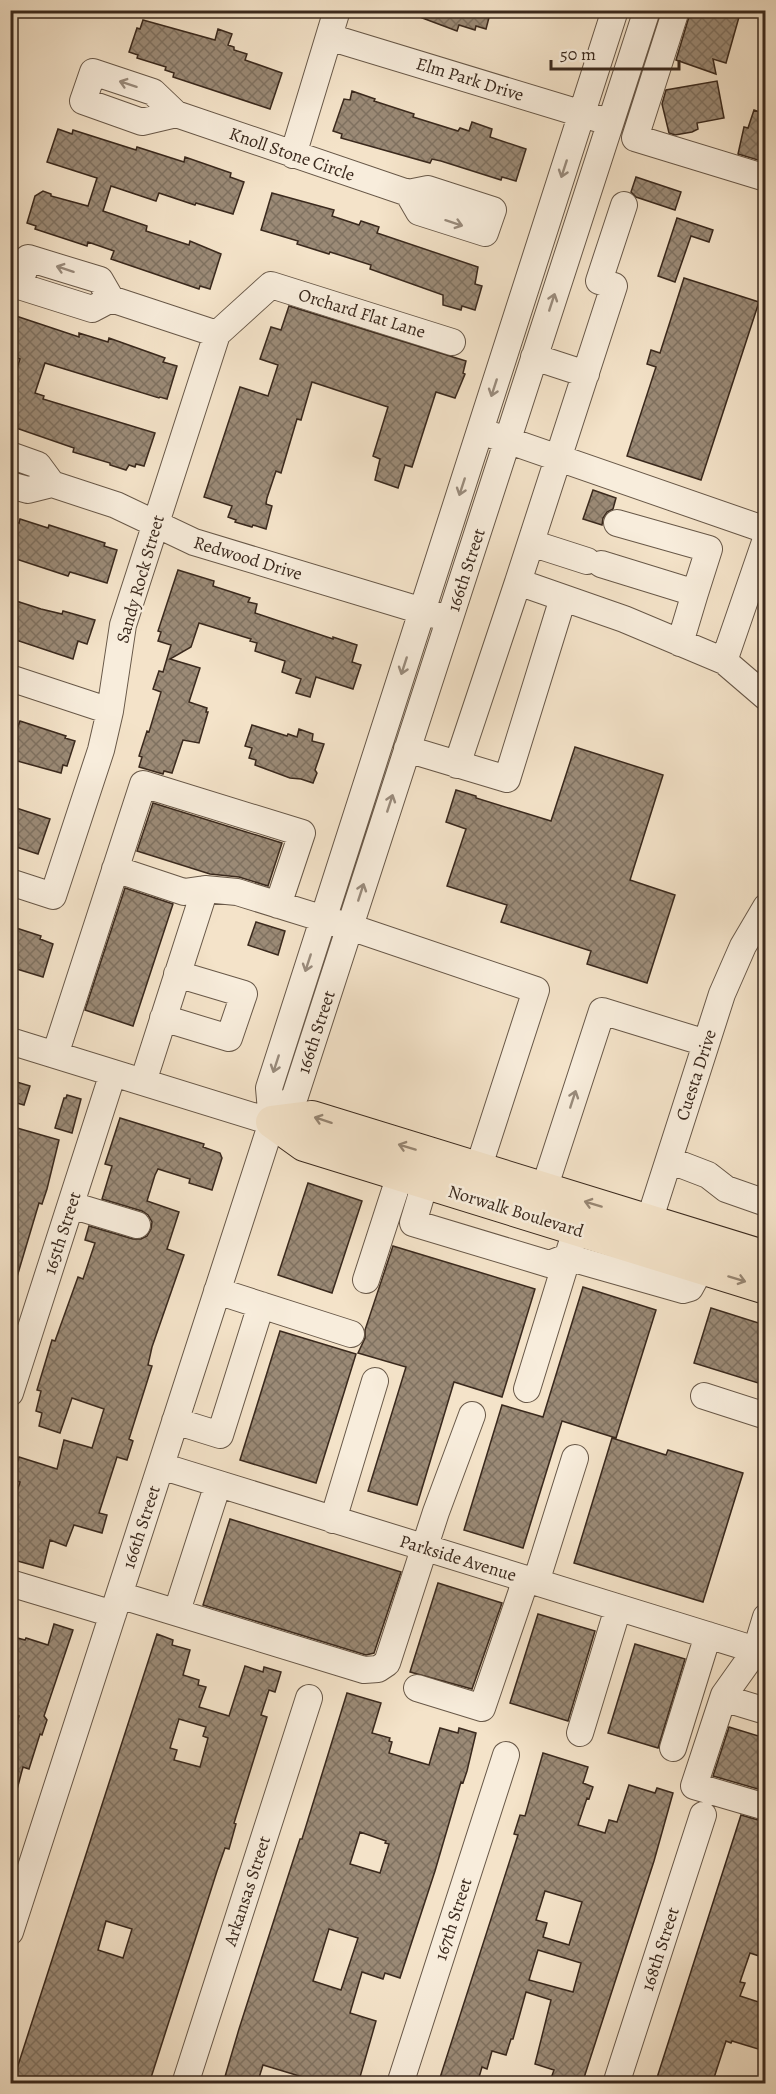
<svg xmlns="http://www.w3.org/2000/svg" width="776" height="2094" viewBox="0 0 776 2094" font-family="Alegreya,serif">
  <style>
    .building { fill: url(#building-cross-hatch); stroke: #3a291d; stroke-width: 1.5; fill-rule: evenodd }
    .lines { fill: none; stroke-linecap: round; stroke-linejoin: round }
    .minor-casing { stroke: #685848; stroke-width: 28 }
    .major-casing { stroke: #3a291d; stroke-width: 34 }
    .minor { stroke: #f8eddc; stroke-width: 26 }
    .major { stroke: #f4e3c9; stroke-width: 32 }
    .oneway { stroke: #998b7c }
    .oneway2 { stroke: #978673 }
    .labels { text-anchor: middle; stroke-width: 5; stroke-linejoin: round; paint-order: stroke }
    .street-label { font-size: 18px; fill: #3a291d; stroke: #f8eddc }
  </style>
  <defs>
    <pattern id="building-cross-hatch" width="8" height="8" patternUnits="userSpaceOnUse" patternTransform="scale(1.5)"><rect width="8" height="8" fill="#9b8a76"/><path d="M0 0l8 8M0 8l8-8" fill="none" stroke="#7f7160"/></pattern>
  </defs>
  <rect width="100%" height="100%" fill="#f4e3c9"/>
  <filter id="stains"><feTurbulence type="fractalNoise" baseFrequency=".00333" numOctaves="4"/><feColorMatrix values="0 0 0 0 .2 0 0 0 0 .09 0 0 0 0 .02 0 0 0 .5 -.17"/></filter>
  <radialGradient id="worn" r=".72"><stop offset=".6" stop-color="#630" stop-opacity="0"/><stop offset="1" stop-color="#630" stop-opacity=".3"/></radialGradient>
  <path class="building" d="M410 10H491L486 29 476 26 475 30 459 25 457 31 409 13Z
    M691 10H741L726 63 713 59 716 74 676 60Z
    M143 20 215 40 218 29 232 34 228 45 234 47V50L247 54 245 60 282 73 270 109 173 77 174 73 165 70 166 67 137 58 138 55 129 52 137 28 140 29Z
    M717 81 724 118 697 123 698 129 692 132 675 135 669 133 662 104 666 90Z
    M352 91 375 99 374 101 414 114 413 117 458 131 460 128 469 131 472 122 492 129 490 137 526 149 516 181 502 177 501 180 441 161 432 159 430 163 341 138 342 134 333 131 344 99 350 100Z
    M754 110 765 114V162L738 154 744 127 748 128Z
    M58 129 72 134 73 130 136 150 137 147 184 162 185 157 231 173 230 177 244 182 233 214 196 203 195 205 159 193 156 201 111 186 103 211 147 226 146 231 189 245 190 241 221 254 210 289 200 286 199 289 111 259 114 251 88 242 87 246 35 229 36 226 27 223 35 196 43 191 51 194V196L88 206 97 178 47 162Z
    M636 177 681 192 675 210 636 197 631 192Z
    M272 193 334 210 332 216 359 225 361 221 379 227 377 233 478 267 475 284 482 286 475 310 462 306 461 310 443 305V295L370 269 371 265 330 252 329 254 297 244 298 241 261 230Z
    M677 218 713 230 709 242 691 236 675 282 658 276Z
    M684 278 759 302 701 480 627 456 656 367 647 364 651 350 660 353Z
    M289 306 466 361 463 373 465 374 455 398 436 392 412 467 405 465 398 488 375 480 380 459 373 456 388 407 312 382 301 420 297 419 281 473 276 471 267 498 266 504 272 506 266 529 253 525 252 527 235 522 236 520 228 517 232 506 204 497 240 387 268 396 278 365 260 359 271 327 281 330Z
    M10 314 79 337V333L108 342 109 338 165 358 163 362 177 366 167 399 160 397 159 398 45 363 35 393 44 396 43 399 155 433 144 466 136 464 135 467 129 465 126 470 110 465V463L73 452 74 448 16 428V426L10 424V389L20 359 10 355Z
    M593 490 616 498 613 509 607 512 603 518 602 525 583 519Z
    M20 519 48 528 49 525 105 543 104 546 117 550 107 583 70 572 68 576 10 557V521L19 523Z
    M178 570 214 581 213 586 250 598 248 602 257 604 255 613 333 639V637L357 645 352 662 361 665 353 689 316 677 310 697 296 693 301 679 282 672 285 661 255 651 257 643 250 641 251 639 199 623 191 647 170 659 200 668 189 702 207 708 206 712H208L199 743 183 740 172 773 164 771 163 774 139 767 142 757 139 756 147 731 149 732 161 692 153 689 159 671 163 672 171 645 158 641 161 632 158 631Z
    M10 599 41 609 62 614 63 611 95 620 87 644 78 641 73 659 10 638Z
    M20 721 66 736 65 738 75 741 67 766 63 765 61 773 10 759V723L18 726Z
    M252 725 287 736 288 734 297 737 299 729 313 734 312 741 324 744 315 770 317 773 313 783 301 779 290 778 255 765 256 760 249 758 252 748 245 746Z
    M575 747 663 775 630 880 675 895 647 983 587 964 591 951 501 922 507 905 447 886 466 829 446 822 456 790 476 796V798L551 821Z
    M153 803 282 843 268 886 239 877 210 874 137 851Z
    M10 806 50 819 38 854 10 845Z
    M125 888 173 904 133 1026 85 1010Z
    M256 922 285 931 278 955 248 945Z
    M10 926 41 936 40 939 53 944 43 977 10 967Z
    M10 1080 30 1086 24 1105 10 1101Z
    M67 1095 81 1099 72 1133 55 1128 64 1098H66Z
    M120 1118 204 1144 203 1147 220 1153 222 1158 212 1190 189 1183 190 1179 158 1169 155 1175 147 1201 179 1212 167 1249 184 1255 152 1347 148 1365 152 1366 129 1439 133 1441 127 1460 117 1457 99 1513 107 1515 102 1533 74 1525 66 1546 50 1540 43 1568 10 1559V1513L20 1482 12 1480 19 1457 57 1469 64 1440 92 1448 104 1409 72 1398 60 1433 39 1426 42 1413 36 1411 41 1391 37 1390 52 1340 55 1341 78 1277 83 1279 95 1243 85 1240 89 1226 133 1239H141L147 1236 151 1229 152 1222 148 1215 142 1211 102 1199 112 1166 105 1164Z
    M17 1128 59 1140 47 1189 42 1204 39 1203 14 1287 10 1286V1179L14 1167 10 1166V1140L13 1141Z
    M308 1183 362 1201 332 1293 278 1275Z
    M393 1246 535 1289 502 1397 454 1382 417 1505 368 1491 406 1367 358 1353 365 1338V1330Z
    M583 1287 656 1310 616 1438 562 1421 523 1548 464 1530 502 1405 543 1417Z
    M711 1308 765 1325V1385L694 1363Z
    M280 1331 356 1354 316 1483 240 1460Z
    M612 1438 666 1455 668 1450 743 1473 703 1602 574 1563Z
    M230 1519 401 1572 374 1653 366 1655 203 1605Z
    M438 1583 502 1603 472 1689 410 1672Z
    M538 1614 595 1631 568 1721 510 1703Z
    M54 1624 73 1630 44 1716 47 1720 42 1735 40 1734 29 1769 23 1767 15 1797H10V1743L19 1716 10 1714V1636L25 1640 26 1638 48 1645Z
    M157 1634 173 1640 172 1645 190 1650 183 1675 199 1680 198 1685 206 1687 199 1707 229 1716 245 1666 263 1672 264 1667 281 1672 275 1692 269 1690 261 1715 267 1717 234 1823 236 1824 229 1849 225 1848 217 1871 149 2084H12ZM179 1719 206 1727 203 1736 208 1738 200 1767 174 1760 177 1750 170 1748ZM106 1921 132 1929 123 1958 98 1950Z
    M635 1644 685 1659 658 1748 608 1733Z
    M347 1693 381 1703 372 1733 390 1738 389 1741 392 1742 389 1753 429 1765 440 1728 458 1733 459 1728 476 1733 467 1771 463 1783 461 1782 435 1871 400 1978 385 1973 383 1979 362 1972 350 2013 376 2021 358 2084H304L306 2078 263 2065 257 2084H228V2081L224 2080 239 2029 300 1839H302ZM360 1832 386 1841 385 1843 389 1844 380 1873 350 1864ZM329 1929 358 1938 341 1990 313 1981Z
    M729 1727 765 1738V1791L713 1776Z
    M543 1753 588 1767 583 1783 593 1787 589 1799 587 1798 578 1825 605 1833 609 1820 617 1822 629 1785 655 1793 657 1788 673 1793 654 1861 582 2084H549L554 2070 535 2064 551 2000 526 1992 513 2039H511L506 2055 492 2051 487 2069 482 2067 477 2084H438L518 1835 514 1834 520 1815 525 1816ZM545 1891 582 1902 569 1945 543 1937 547 1923 536 1920ZM538 1950 581 1963 573 1992 529 1980Z
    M741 1815 765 1822V1958L750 1953 740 1982 745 1983 740 1996 765 2004V2051L732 2041 731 2043 726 2041 712 2084H655Z"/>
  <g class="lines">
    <defs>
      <path id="minor" d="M676 10 635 138 766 178
        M329 37 599 119
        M176 114 142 122 83 101 93 72 153 92 176 114 408 193 428 189 493 210 485 233 419 212 408 193
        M293 155 337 10
        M624 205 599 281 614 286 518 582 624 619 724 661
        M111 299 92 309 19 286 28 258 100 280 111 299 217 334
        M534 357 586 374
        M492 435 766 530
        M10 455 38 465 52 484
        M10 485 28 490 52 484 116 505 194 542 439 616
        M617 523 709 549 695 593
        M766 539 724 661 766 697
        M531 543 587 561
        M601 564 695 593 680 643
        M10 678 110 711
        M407 749 507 779 563 598
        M457 765 518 582
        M115 869 184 892 205 889
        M10 882 53 896 101 750 110 711 123 625 217 334 271 285 452 342
        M163 1018 229 1038 244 994 177 974
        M10 1041 272 1122
        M55 1055 143 784 302 833 278 905
        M143 1082 205 889 237 892 350 927 536 990 478 1169
        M272 1122 295 1096 647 10
        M669 1160 708 1175 726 1189 766 1203
        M425 1183 413 1223 549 1264 567 1257 683 1290 690 1288 701 1268
        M544 1189 602 1011 706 1043
        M71 1205 137 1225
        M644 1237 722 994 743 946 766 907
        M366 1280 400 1175
        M217 1291 351 1334
        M527 1389 571 1246
        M10 1393 113 1073
        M704 1396 766 1416
        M175 1421 220 1435 261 1305
        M161 1466 756 1650 766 1659
        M333 1520 375 1381
        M536 1582 575 1458
        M10 1583 113 1614
        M119 1595 364 1670 378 1669 387 1663 436 1512 472 1415
        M177 1611 218 1484
        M766 1617 756 1650 724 1695 694 1786 766 1807
        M417 1688 482 1708 526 1579
        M723 1698 766 1711
        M580 1733 618 1608
        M673 1748 708 1635
        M10 1932 272 1122 269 1088 615 10
        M185 2084 309 1698
        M400 2084 506 1755
        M616 2084 703 1815"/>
      <path id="major" d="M272 1122 304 1145 766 1288
        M272 1122 312 1117 766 1257"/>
    </defs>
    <use href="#minor" class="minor-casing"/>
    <use href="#major" class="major-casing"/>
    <use href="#minor" class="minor"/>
    <use href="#major" class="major"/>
  </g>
  <defs><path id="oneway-shaft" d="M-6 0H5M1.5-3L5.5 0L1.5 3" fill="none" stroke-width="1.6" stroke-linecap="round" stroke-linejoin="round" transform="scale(1.5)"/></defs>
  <g class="oneway">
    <use href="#oneway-shaft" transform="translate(128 84) rotate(-162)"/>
    <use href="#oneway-shaft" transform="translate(564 169) rotate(108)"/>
    <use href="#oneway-shaft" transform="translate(454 223) rotate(18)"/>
    <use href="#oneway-shaft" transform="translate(65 269) rotate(-162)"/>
    <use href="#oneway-shaft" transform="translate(552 302) rotate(-72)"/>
    <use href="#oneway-shaft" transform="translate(494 388) rotate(108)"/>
    <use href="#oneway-shaft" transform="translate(462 487) rotate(108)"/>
    <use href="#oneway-shaft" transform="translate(404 666) rotate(108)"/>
    <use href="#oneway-shaft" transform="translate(390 803) rotate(-72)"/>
    <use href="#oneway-shaft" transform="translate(361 892) rotate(-72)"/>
    <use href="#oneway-shaft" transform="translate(308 963) rotate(108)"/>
    <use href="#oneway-shaft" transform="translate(276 1064) rotate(108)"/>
    <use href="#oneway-shaft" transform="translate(573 1099) rotate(-72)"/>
  </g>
  <g class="oneway2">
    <use href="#oneway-shaft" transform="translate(323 1120) rotate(-162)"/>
    <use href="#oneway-shaft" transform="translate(407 1147) rotate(-163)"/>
    <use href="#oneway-shaft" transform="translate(593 1204) rotate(-163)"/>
    <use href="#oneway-shaft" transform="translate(737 1279) rotate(17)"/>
  </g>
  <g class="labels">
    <g class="street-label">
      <text transform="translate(470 79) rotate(17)" y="6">Elm Park Drive</text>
      <text transform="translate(292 154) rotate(19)" y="6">Knoll Stone Circle</text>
      <text transform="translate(362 313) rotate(17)" y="6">Orchard Flat Lane</text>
      <text transform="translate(248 558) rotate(17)" y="6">Redwood Drive</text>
      <text transform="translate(466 570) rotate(-72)" y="6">166th Street</text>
      <text transform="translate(140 579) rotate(-74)" y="6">Sandy Rock Street</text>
      <text transform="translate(316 1032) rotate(-72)" y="6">166th Street</text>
      <text transform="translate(696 1075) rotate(-72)" y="6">Cuesta Drive</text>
      <text transform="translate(516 1211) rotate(17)" y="6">Norwalk Boulevard</text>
      <text transform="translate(62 1233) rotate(-72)" y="6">165th Street</text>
      <text transform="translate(141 1527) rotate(-72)" y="6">166th Street</text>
      <text transform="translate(458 1558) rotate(17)" y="6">Parkside Avenue</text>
      <text transform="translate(247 1891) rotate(-72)" y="6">Arkansas Street</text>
      <text transform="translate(453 1919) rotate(-72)" y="6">167th Street</text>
      <text transform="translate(660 1949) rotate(-72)" y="6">168th Street</text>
    </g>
  </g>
  <rect width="776" height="2094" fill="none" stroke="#f4e3c9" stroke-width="36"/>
  <rect x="12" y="12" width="752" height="2070" fill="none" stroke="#3a291d" stroke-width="3"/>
  <rect x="18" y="18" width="740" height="2058" fill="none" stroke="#3a291d" stroke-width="1.5"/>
  <path d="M551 60v9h128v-9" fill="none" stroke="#3a291d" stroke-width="3"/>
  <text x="560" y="60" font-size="18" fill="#3a291d" stroke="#f8eddc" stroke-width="4.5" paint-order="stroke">50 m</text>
  <rect width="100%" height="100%" filter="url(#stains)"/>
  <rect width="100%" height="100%" fill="url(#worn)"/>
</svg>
